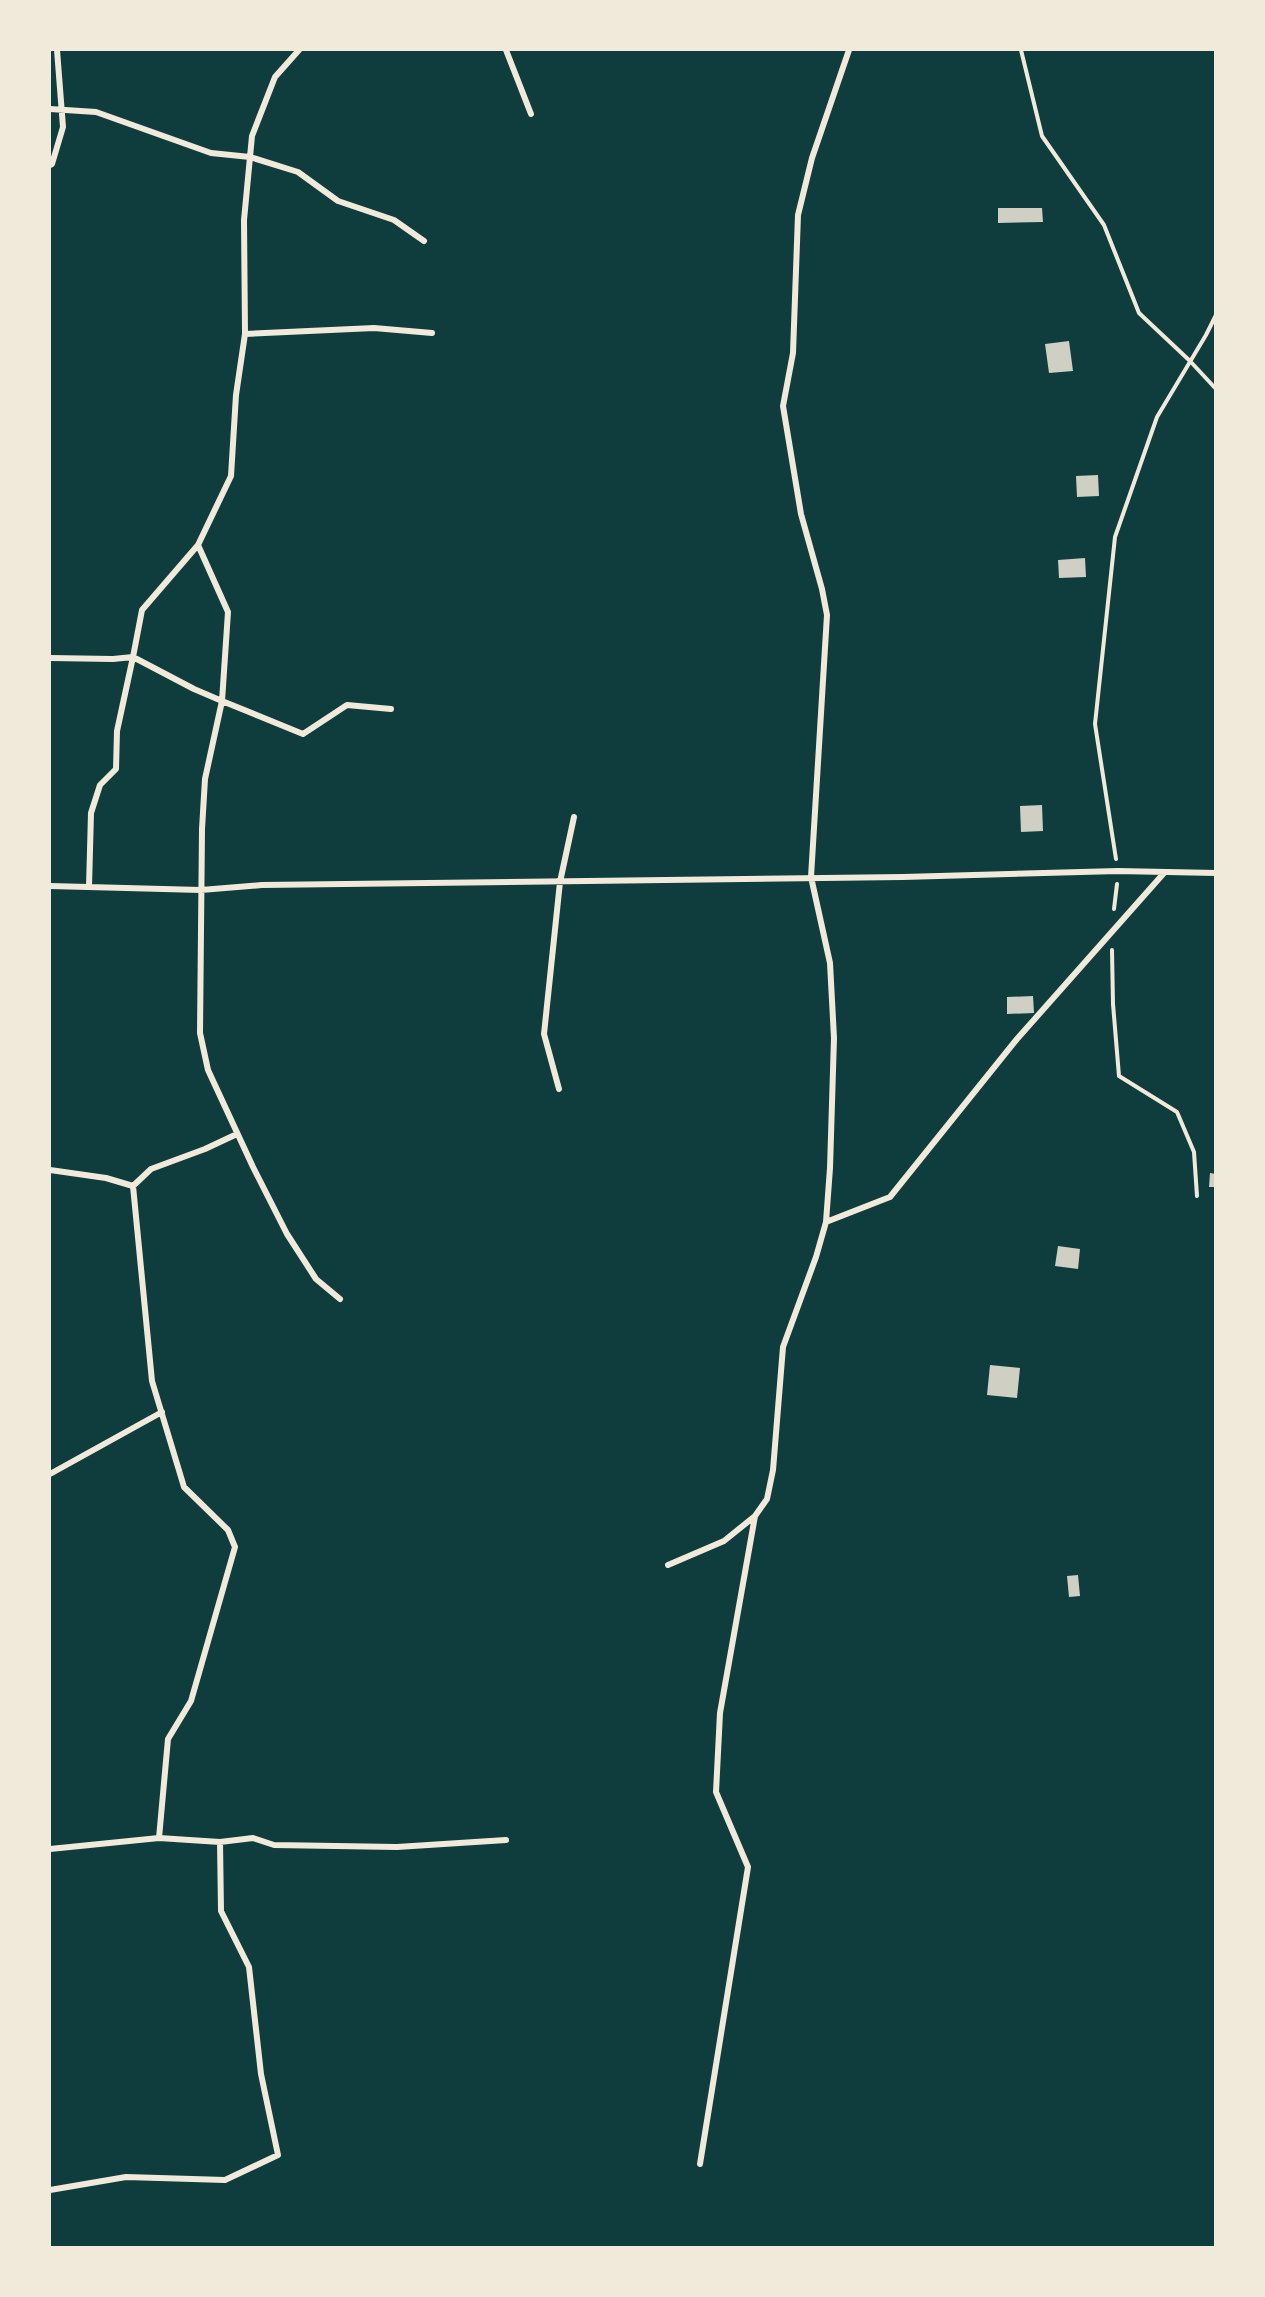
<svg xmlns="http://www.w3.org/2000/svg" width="1265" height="2297" viewBox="0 0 1265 2297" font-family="Roboto,sans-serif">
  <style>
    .building { fill: #cfcfc3 }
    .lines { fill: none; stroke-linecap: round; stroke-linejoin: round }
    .path { stroke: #f1e9da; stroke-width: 4 }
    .minor { stroke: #f1e9da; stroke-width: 6 }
  </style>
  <rect width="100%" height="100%" fill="#0f3d3e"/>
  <path class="building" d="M998 208H1042L1043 222 998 223Z
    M1069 341 1073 371 1049 373 1045 344Z
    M1098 475 1099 496 1077 497 1076 476Z
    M1085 558 1086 577 1059 578 1058 560Z
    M1042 805 1043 831 1021 832 1020 806Z
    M1033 996 1034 1013 1007 1014V997Z
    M1210 1173 1216 1174V1187H1209Z
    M1058 1246 1080 1249 1078 1269 1055 1266Z
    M990 1365 1020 1368 1017 1398 987 1395Z
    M1078 1575 1080 1596 1069 1597 1067 1576Z"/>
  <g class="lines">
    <path class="path" d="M1021 50 1042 136 1104 225 1139 313 1190 361 1216 389
      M1116 859 1095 724 1115 537 1157 417 1206 335 1216 315
      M1114 909 1117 884
      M1112 950 1113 1004 1119 1076 1177 1112 1194 1152 1197 1196"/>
    <path class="minor" d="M299 50 275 77 252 136 244 220 245 334 374 328 432 333
      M506 50 531 114
      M50 109 96 112 211 153 250 157 298 172 338 201 394 220 424 241
      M50 165 52 164 63 127 57 50
      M245 334 236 395 231 476 198 545 228 612 222 701 303 734 347 705 391 709
      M50 658 113 659 133 657 142 610 198 545
      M50 886 201 890 262 885 903 877 1118 871 1216 873
      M89 887 91 813 100 785 116 769 117 731 133 657 194 689 222 701 205 779 202 829 200 1033 208 1070 253 1167 287 1234 316 1279 340 1299
      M559 1089 544 1034 560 882 574 817
      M50 1170 106 1178 133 1186
      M826 1222 890 1197 1017 1039 1164 873
      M50 1474 162 1412
      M668 1565 724 1541 755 1516 767 1499 773 1470 783 1347 816 1257 826 1222 830 1168 834 1038 830 963 811 877 827 615 822 589 801 514 783 406 793 353 798 215 812 158 849 50
      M159 1838 168 1739 191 1701 235 1547 228 1530 184 1487 152 1381 133 1186 151 1169 205 1149 237 1134
      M50 1849 159 1838 220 1842 253 1838 274 1845 397 1847 506 1840
      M700 2164 748 1867 716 1792 720 1713 755 1516
      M50 2190 126 2177 225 2180 278 2155 261 2074 249 1967 221 1911 220 1842"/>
  </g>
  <rect width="1265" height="2297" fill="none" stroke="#f1e9da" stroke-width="102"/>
</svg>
